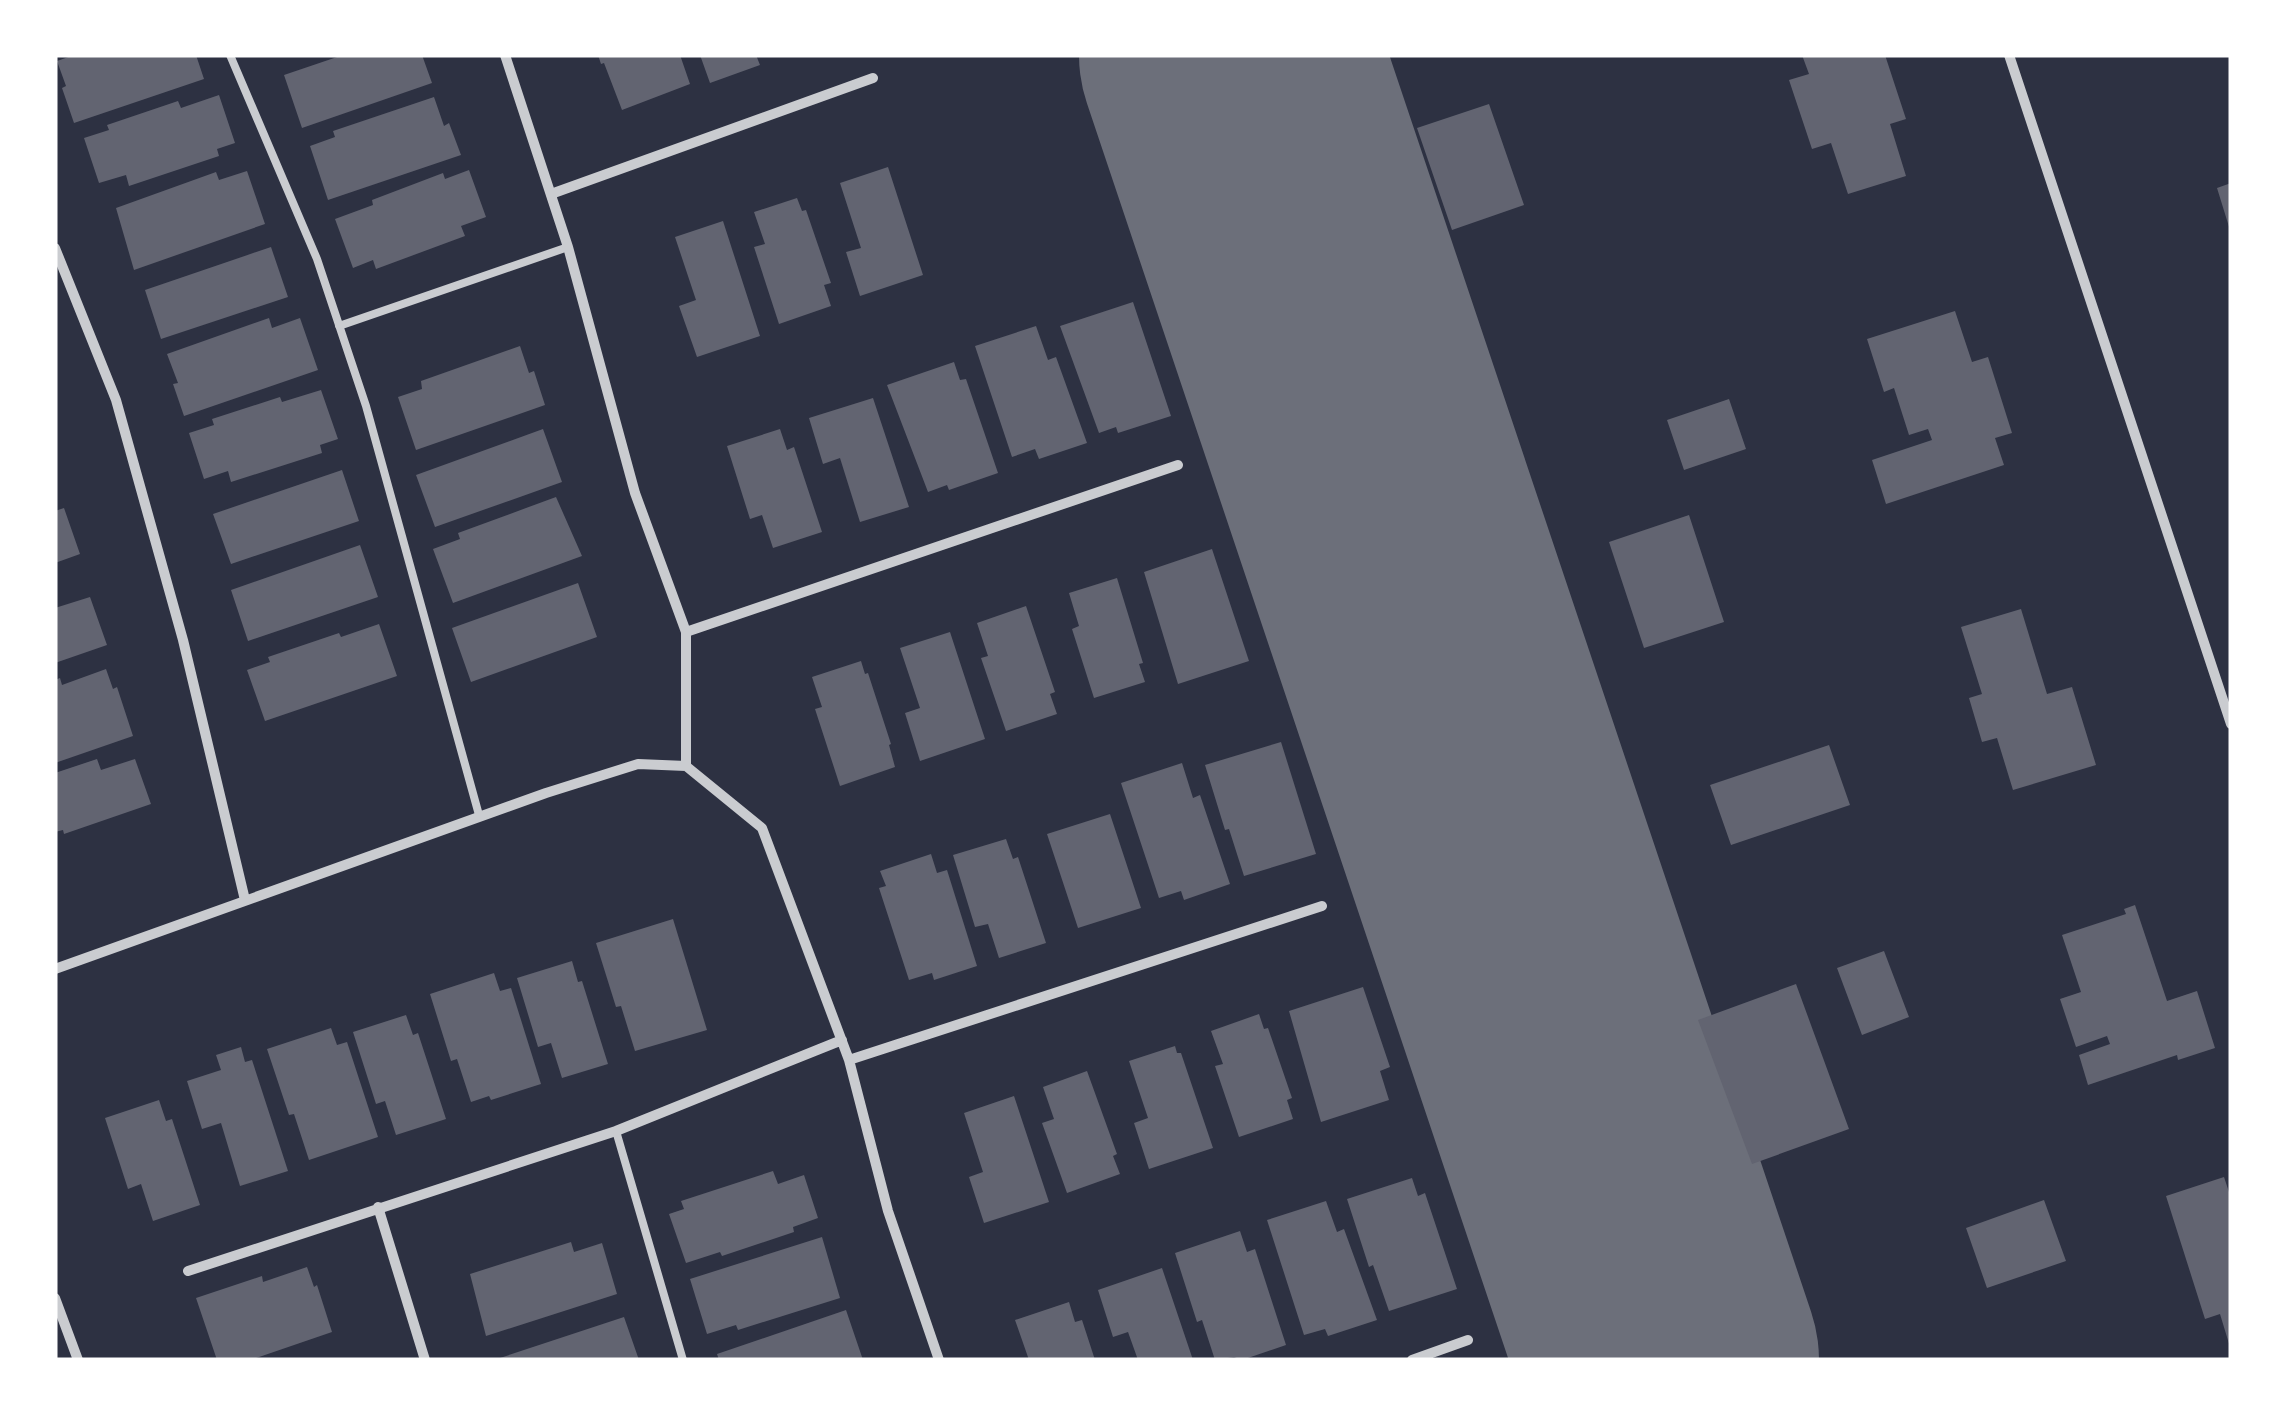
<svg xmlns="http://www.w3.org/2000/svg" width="2286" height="1415" viewBox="0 0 2286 1415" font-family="'Source Serif 4',serif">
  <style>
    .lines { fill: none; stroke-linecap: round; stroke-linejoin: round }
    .runway { stroke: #6c6f7a; stroke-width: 302 }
    .building { fill: #626471 }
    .service { stroke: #caccd0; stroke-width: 8 }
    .minor { stroke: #caccd0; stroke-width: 10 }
  </style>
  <rect width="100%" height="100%" fill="#2d3142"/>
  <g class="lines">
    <path class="runway" d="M1230 55 1668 1360"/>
  </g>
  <path class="building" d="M74 55H196L204 79 74 123 62 88 66 86 57 61Z
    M343 55H422L432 83 302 128 284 75Z
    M598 55H680L690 84 622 110 604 63 601 64Z
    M700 55H756L760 65 710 83Z
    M1802 55H1885L1906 119 1890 124 1906 176 1848 194 1831 143 1812 149 1789 80 1809 74Z
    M219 95 235 143 217 149 219 156 129 186 126 175 99 183 84 138 109 130 107 125 178 101 181 108Z
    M434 97 444 126 449 123 461 155 328 200 310 146 335 137 333 131Z
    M1489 104 1524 205 1452 230 1417 128Z
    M888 167 923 275 860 296 846 252 861 248 840 183Z
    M469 170 486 217 461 226 465 236 376 269 373 260 353 268 335 219 373 205 372 200 443 173 445 179Z
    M247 171 265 224 134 270 116 208 216 172 219 180Z
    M2231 183V230H2230L2217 188Z
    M797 198 802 211 806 210 831 283 824 285 831 306 779 324 754 247 765 244 754 212Z
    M723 221 760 336 697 357 679 306 696 300 675 237Z
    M271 247 288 297 161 339 145 290Z
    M1133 302 1171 416 1118 433 1116 427 1099 433 1060 326Z
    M1955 311 1972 362 1988 357 2012 433 1995 438 2004 465 1886 504 1872 460 1932 440 1928 429 1909 435 1894 388 1884 392 1867 339Z
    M269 318 272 328 300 318 318 370 184 416 173 384 178 383 167 354Z
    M1036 326 1048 360 1056 357 1087 443 1039 459 1035 449 1012 457 975 346Z
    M520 346 529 373 534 371 545 405 416 450 398 397 422 389 421 381Z
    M954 362 960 380 966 379 998 473 949 490 947 485 928 492 887 385Z
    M321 390 338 439 320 445 322 453 231 482 228 471 204 479 189 433 214 425 212 419 280 397 282 402Z
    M873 398 909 507 860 522 840 458 823 464 809 418Z
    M1729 399 1746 449 1684 470 1667 420Z
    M543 429 562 482 435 527 416 475Z
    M780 429 787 450 794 447 822 532 773 548 762 515 750 519 727 446Z
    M342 470 359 521 231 564 213 514Z
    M556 497 582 556 453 603 433 549 460 539 458 533Z
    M64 508 80 554 55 563V511Z
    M1689 515 1724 622 1644 648 1609 542Z
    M360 545 378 597 248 641 231 590Z
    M1212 549 1249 661 1178 684 1144 572Z
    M1117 578 1143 663 1139 664 1145 682 1094 698 1072 629 1079 626 1069 593Z
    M578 583 597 637 471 682 452 628Z
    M90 597 107 645 55 663V608Z
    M1026 606 1055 692 1050 694 1057 714 1006 731 981 658 988 656 977 623Z
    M2021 609 2047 694 2072 687 2096 765 2013 790 1997 738 1982 742 1969 698 1982 694 1961 627Z
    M379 624 397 676 265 721 247 670 270 662 268 657 339 633 341 637Z
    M950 632 985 739 920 761 905 713 920 708 900 648Z
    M861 661 865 674 868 673 891 744 889 745 895 767 840 786 815 709 822 707 812 677Z
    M106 669 113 689 117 687 133 736 55 763V680L60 678 62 685Z
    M1281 742 1316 854 1244 876 1229 829 1225 830 1205 765Z
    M1829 745 1850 805 1731 845 1710 785Z
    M97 759 101 770 135 759 151 804 64 834 63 830 55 832V773Z
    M1182 763 1193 798 1200 795 1230 884 1184 900 1181 891 1159 898 1121 783Z
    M1110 814 1141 908 1078 928 1047 834Z
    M1006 839 1013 859 1018 857 1046 943 999 958 988 924 975 927 953 855Z
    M931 854 937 873 947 870 977 966 934 980 932 973 909 980 879 888 886 886 880 871Z
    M2135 905 2167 1001 2197 991 2215 1048 2178 1060 2177 1055 2088 1085 2079 1055 2110 1044 2107 1036 2076 1047 2060 999 2081 992 2062 935 2126 914 2124 909Z
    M673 919 707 1030 635 1051 621 1006 616 1007 596 943Z
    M1884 951 1909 1017 1862 1035 1837 968Z
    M572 961 578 982 582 981 608 1064 562 1078 551 1043 538 1047 517 978Z
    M494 973 500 991 511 988 541 1084 491 1100 489 1096 471 1102 457 1059 451 1061 430 994Z
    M1796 984 1849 1129 1752 1164 1698 1020Z
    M1363 987 1390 1067 1380 1071 1389 1100 1321 1122 1289 1011Z
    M1259 1014 1264 1029 1268 1028 1292 1098 1287 1100 1293 1119 1239 1137 1215 1066 1223 1064 1211 1031Z
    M406 1015 413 1035 418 1033 446 1119 396 1135 385 1101 376 1104 353 1032Z
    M331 1028 337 1045 347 1042 378 1137 309 1160 294 1114 289 1115 267 1049Z
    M1175 1046 1177 1053H1181L1213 1148 1149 1169 1134 1123 1148 1118 1129 1061Z
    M241 1047 245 1062 252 1060 288 1171 240 1186 221 1123 202 1129 187 1081 221 1070 216 1055Z
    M1087 1071 1117 1154 1113 1156 1120 1174 1067 1193 1042 1123 1054 1119 1043 1087Z
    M1014 1096 1049 1202 984 1223 969 1177 983 1172 964 1113Z
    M159 1100 166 1121 172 1119 200 1205 153 1221 141 1184 128 1189 105 1118Z
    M773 1171 778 1184 804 1175 818 1218 793 1227 794 1232 722 1256 720 1252 686 1263 669 1214 684 1209 681 1201Z
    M2224 1177 2231 1198 2230 1347 2220 1314 2205 1319 2166 1196Z
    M1412 1178 1418 1196 1425 1193 1457 1289 1389 1311 1373 1265 1369 1267 1347 1199Z
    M2044 1200 2066 1261 1987 1288 1966 1228Z
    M1326 1201 1337 1232 1344 1229 1377 1320 1328 1336 1325 1329 1304 1335 1267 1220Z
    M1240 1231 1247 1252 1255 1249 1286 1345 1242 1360 1234 1357 1215 1360 1202 1320 1197 1322 1175 1253Z
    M822 1237 840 1298 738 1330 736 1325 707 1334 690 1279Z
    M571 1242 574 1252 602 1243 617 1294 486 1336 470 1274Z
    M307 1267 314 1287 317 1285 332 1332 250 1360H217L196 1298 262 1276 263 1282Z
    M1162 1268 1193 1360H1138L1128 1332 1113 1337 1098 1290Z
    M1069 1302 1075 1322 1082 1320 1095 1360H1029L1015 1320Z
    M846 1310 863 1360H719L717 1354Z
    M624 1317 639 1360H497V1359Z"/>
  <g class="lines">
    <path class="service" d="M230 55 317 259 366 406 479 815
      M339 326 568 247
      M616 1131 683 1360"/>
    <path class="minor" d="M505 55 568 247 635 493 686 632V766
      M2009 55 2231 724
      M551 194 873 78
      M55 248 116 400 183 640 245 900
      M686 632 1178 465
      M55 969 546 793 638 764 686 766 762 828 849 1060 888 1211 939 1360
      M849 1060 1322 906
      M378 1207 425 1360
      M188 1271 616 1131 842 1040
      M55 1298 78 1360
      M1412 1360 1468 1340"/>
  </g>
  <rect width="2286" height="1415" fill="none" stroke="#ffffff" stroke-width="115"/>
</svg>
